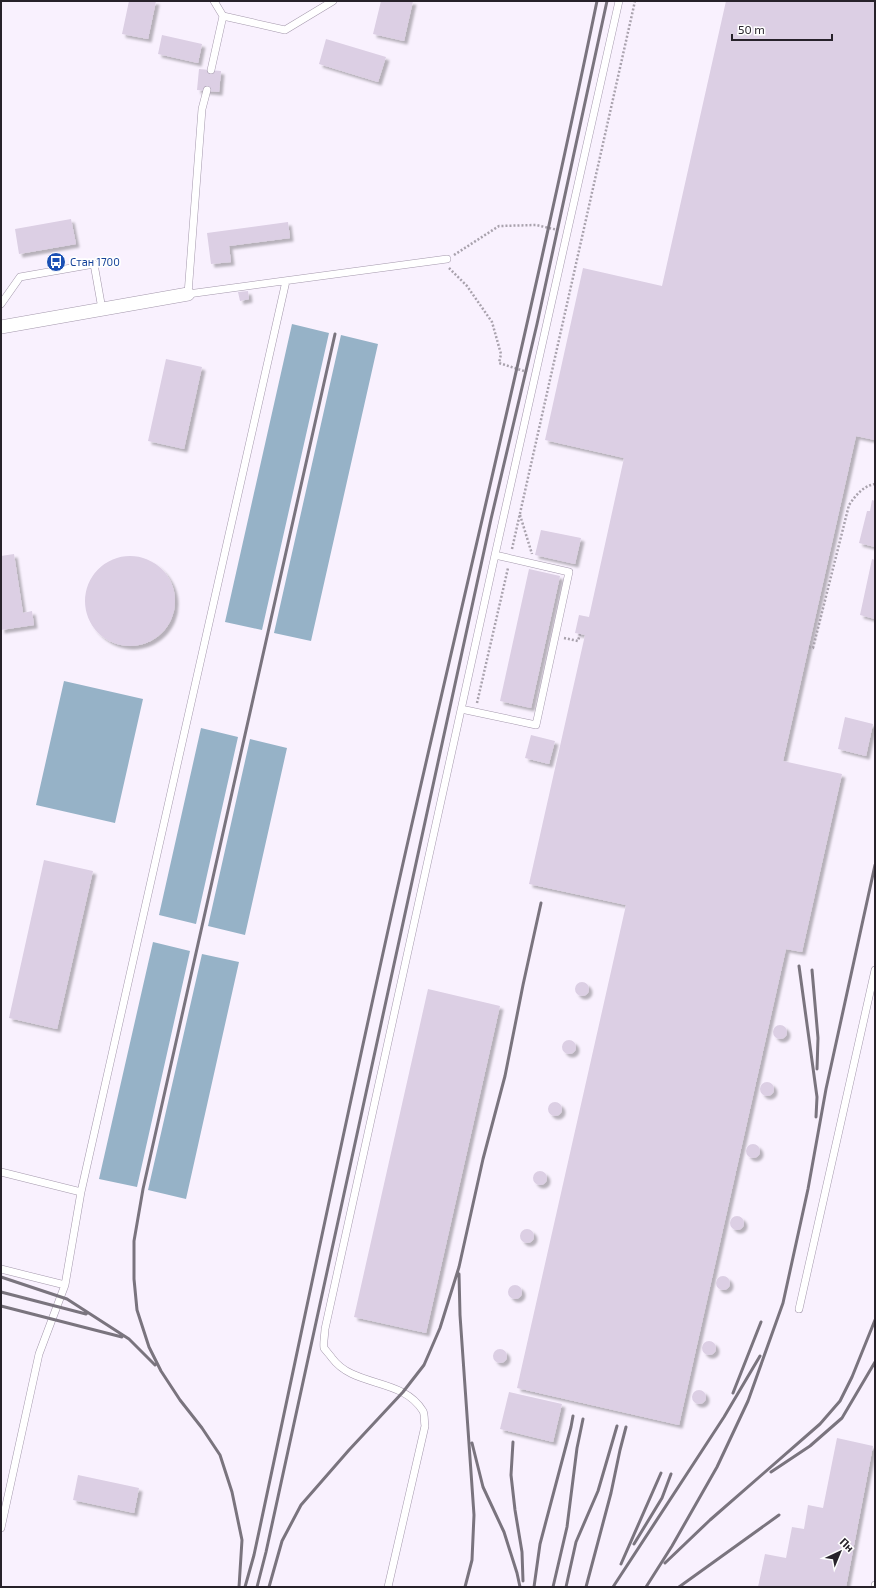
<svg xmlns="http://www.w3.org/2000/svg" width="876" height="1588" viewBox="0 0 876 1588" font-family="'Exo 2',sans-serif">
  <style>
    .water { fill: #96b2c7 }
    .building { fill: #dccfe4; filter: url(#shadow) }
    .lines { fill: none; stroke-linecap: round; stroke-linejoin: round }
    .service-casing { stroke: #a498ac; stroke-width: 8 }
    .minor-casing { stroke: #a498ac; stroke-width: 14 }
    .path { stroke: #a9a2ad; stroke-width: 2.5; stroke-dasharray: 2 2; stroke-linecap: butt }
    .service { stroke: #fff; stroke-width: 7 }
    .minor { stroke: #fff; stroke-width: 13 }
    .rail { stroke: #7a747e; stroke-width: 3 }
    .labels { text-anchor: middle; stroke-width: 3.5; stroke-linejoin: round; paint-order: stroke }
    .transit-label { font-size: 11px; fill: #164399; stroke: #fff; text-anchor: start }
  </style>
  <defs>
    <filter id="shadow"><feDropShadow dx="3.5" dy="3.5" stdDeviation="1" flood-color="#0004"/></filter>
  </defs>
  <rect width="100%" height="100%" fill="#f9f1fe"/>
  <path class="water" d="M292 324 329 333 262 630 225 622Z
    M341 335 378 344 311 641 274 633Z
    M64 681 143 699 115 823 36 805Z
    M201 728 238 737 196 924 159 915Z
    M250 739 287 748 245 935 208 926Z
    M153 942 190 951 137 1187 99 1179Z
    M202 954 239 962 186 1199 148 1190Z"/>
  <path class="building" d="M129 1H156L148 39 122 34Z
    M381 1H413L404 41 373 34Z
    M726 1H875V440L856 436 783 761 842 774 802 952 786 949 679 1425 517 1388 626 905 529 884 585 635 575 633 579 615 589 617 624 458 545 440 583 268 662 286Z
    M162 35 202 44 198 63 158 54Z
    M326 39 386 57 378 82 319 64Z
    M199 69 221 71 219 92 197 90Z
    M71 219 76 244 19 254 15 229Z
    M288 222 290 238 229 246 231 262 211 264 207 233Z
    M248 291 249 299 240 301 238 292Z
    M166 359 202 367 184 449 148 441Z
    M872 500 875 501V547L859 543 867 511H870Z
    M541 530 581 538 575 564 535 555Z
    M14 554 23 613 32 611 34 625 1 630V556Z
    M85 601a45 45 0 1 1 90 0a45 45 0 1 1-90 0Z
    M872 559 875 560V619L860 615Z
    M529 569 560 576 531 708 500 701Z
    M845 717 873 724 866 756 838 749Z
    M531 735 555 741 549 764 525 758Z
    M44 860 93 871 57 1029 9 1018Z
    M575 989a7 7 0 1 1 14 0a7 7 0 1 1-14 0Z
    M428 989 500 1006 426 1333 354 1317Z
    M773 1032a7 7 0 1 1 14 0a7 7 0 1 1-14 0Z
    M562 1047a7 7 0 1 1 14 0a7 7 0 1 1-14 0Z
    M760 1089a7 7 0 1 1 14 0a7 7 0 1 1-14 0Z
    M548 1109a7 7 0 1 1 14 0a7 7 0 1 1-14 0Z
    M746 1151a7 7 0 1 1 14 0a7 7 0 1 1-14 0Z
    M533 1178a7 7 0 1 1 14 0a7 7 0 1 1-14 0Z
    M730 1223a7 7 0 1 1 14 0a7 7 0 1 1-14 0Z
    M520 1236a7 7 0 1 1 14 0a7 7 0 1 1-14 0Z
    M716 1283a7 7 0 1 1 14 0a7 7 0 1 1-14 0Z
    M508 1292a7 7 0 1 1 14 0a7 7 0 1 1-14 0Z
    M702 1348a7 7 0 1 1 14 0a7 7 0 1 1-14 0Z
    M493 1356a7 7 0 1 1 14 0a7 7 0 1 1-14 0Z
    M692 1397a7 7 0 1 1 14 0a7 7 0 1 1-14 0Z
    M509 1392 562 1404 553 1442 500 1429Z
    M837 1438 873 1446 846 1587H758L765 1554 786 1558 792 1527 804 1529 808 1505 823 1508Z
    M78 1475 139 1488 134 1513 73 1500Z"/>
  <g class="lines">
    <defs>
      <path id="service" d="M214 1 223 16 285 30 333 1
        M211 70 223 16
        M207 90 202 109 188 294 447 259
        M1 304 20 277 94 264 102 309
        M461 709 536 725 569 572 495 555
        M1 1172 81 1192
        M1 1269 65 1285
        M799 1309 875 970
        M1 1528 39 1354 65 1285 81 1192 286 281
        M388 1587 425 1426C424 1422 425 1415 423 1411 402 1377 354 1388 332 1358 330 1355 326 1351 324 1348 323 1343 325 1334 325 1329L495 555 619 1
        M875 1587V1585"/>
      <path id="minor" d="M1 327 188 294"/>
    </defs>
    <use href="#service" class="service-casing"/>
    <use href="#minor" class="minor-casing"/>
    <path class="path" d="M454 255 499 226 536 225 558 230
      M449 268 467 286 492 322 501 354 499 363 527 372
      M520 515 532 554
      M512 549 635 1
      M564 638 578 641 580 634
      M809 647 813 648 849 505C856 495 863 486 875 484
      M477 703 508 568"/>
    <use href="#service" class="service"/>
    <use href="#minor" class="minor"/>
    <path class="rail" d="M799 966 817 1097 816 1117
      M812 970 818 1038 817 1069
      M459 1274 460 1315 474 1515 472 1560 465 1587
      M1 1277 67 1299 129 1339 155 1365
      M1 1292 86 1314
      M1 1306 122 1337
      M733 1393 761 1322
      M513 1442 511 1475 515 1510 522 1552 523 1581
      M472 1443 483 1487 504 1532 517 1573 520 1587
      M771 1472 810 1446 842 1418 875 1362
      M634 1544 662 1498 671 1474
      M665 1563 710 1520 820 1424 840 1401 852 1377 875 1320
      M621 1564 661 1473
      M239 1587 242 1540 232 1492 220 1455 202 1428 180 1400 161 1371 149 1347 137 1310 134 1279V1241L143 1189 335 334
      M245 1587 254 1555C306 1312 356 1069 411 828 474 552 540 278 597 1
      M257 1587 266 1552 491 519 537 324 607 1
      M269 1587 282 1541 301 1505 349 1450 403 1392 424 1365 440 1328 459 1267 483 1159 505 1076 523 985 541 903
      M534 1587 540 1544 571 1427 573 1416
      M553 1587 567 1527 577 1448 583 1419
      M566 1587 576 1542 598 1491 617 1426
      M586 1587 611 1493 620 1450 626 1427
      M613 1587 724 1417 760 1356
      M646 1587 672 1546 717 1467 748 1401 783 1303 808 1189 826 1089 875 865
      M679 1587 779 1515"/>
  </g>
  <defs>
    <symbol id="bus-disc" viewBox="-11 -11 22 22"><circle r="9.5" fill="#1a4fb4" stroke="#fff"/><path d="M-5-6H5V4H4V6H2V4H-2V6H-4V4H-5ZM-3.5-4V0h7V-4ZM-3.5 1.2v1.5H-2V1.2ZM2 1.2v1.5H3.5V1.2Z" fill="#fff"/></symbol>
  </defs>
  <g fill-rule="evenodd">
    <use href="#bus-disc" x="45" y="251" width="22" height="22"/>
  </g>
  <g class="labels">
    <g class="transit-label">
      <text x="70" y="266">Стан 1700</text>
    </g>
  </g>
  <rect width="876" height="1588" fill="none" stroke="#27222a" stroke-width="4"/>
  <g transform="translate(840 1552) rotate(44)" stroke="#ffffff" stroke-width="3" paint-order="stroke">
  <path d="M0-3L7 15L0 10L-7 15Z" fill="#27222a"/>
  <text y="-6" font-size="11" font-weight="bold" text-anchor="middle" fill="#27222a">Пн</text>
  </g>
  <path d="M732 34v6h100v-6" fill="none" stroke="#27222a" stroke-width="2"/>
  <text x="738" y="34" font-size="12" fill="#27222a" stroke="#ffffff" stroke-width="3" paint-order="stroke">50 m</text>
</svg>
